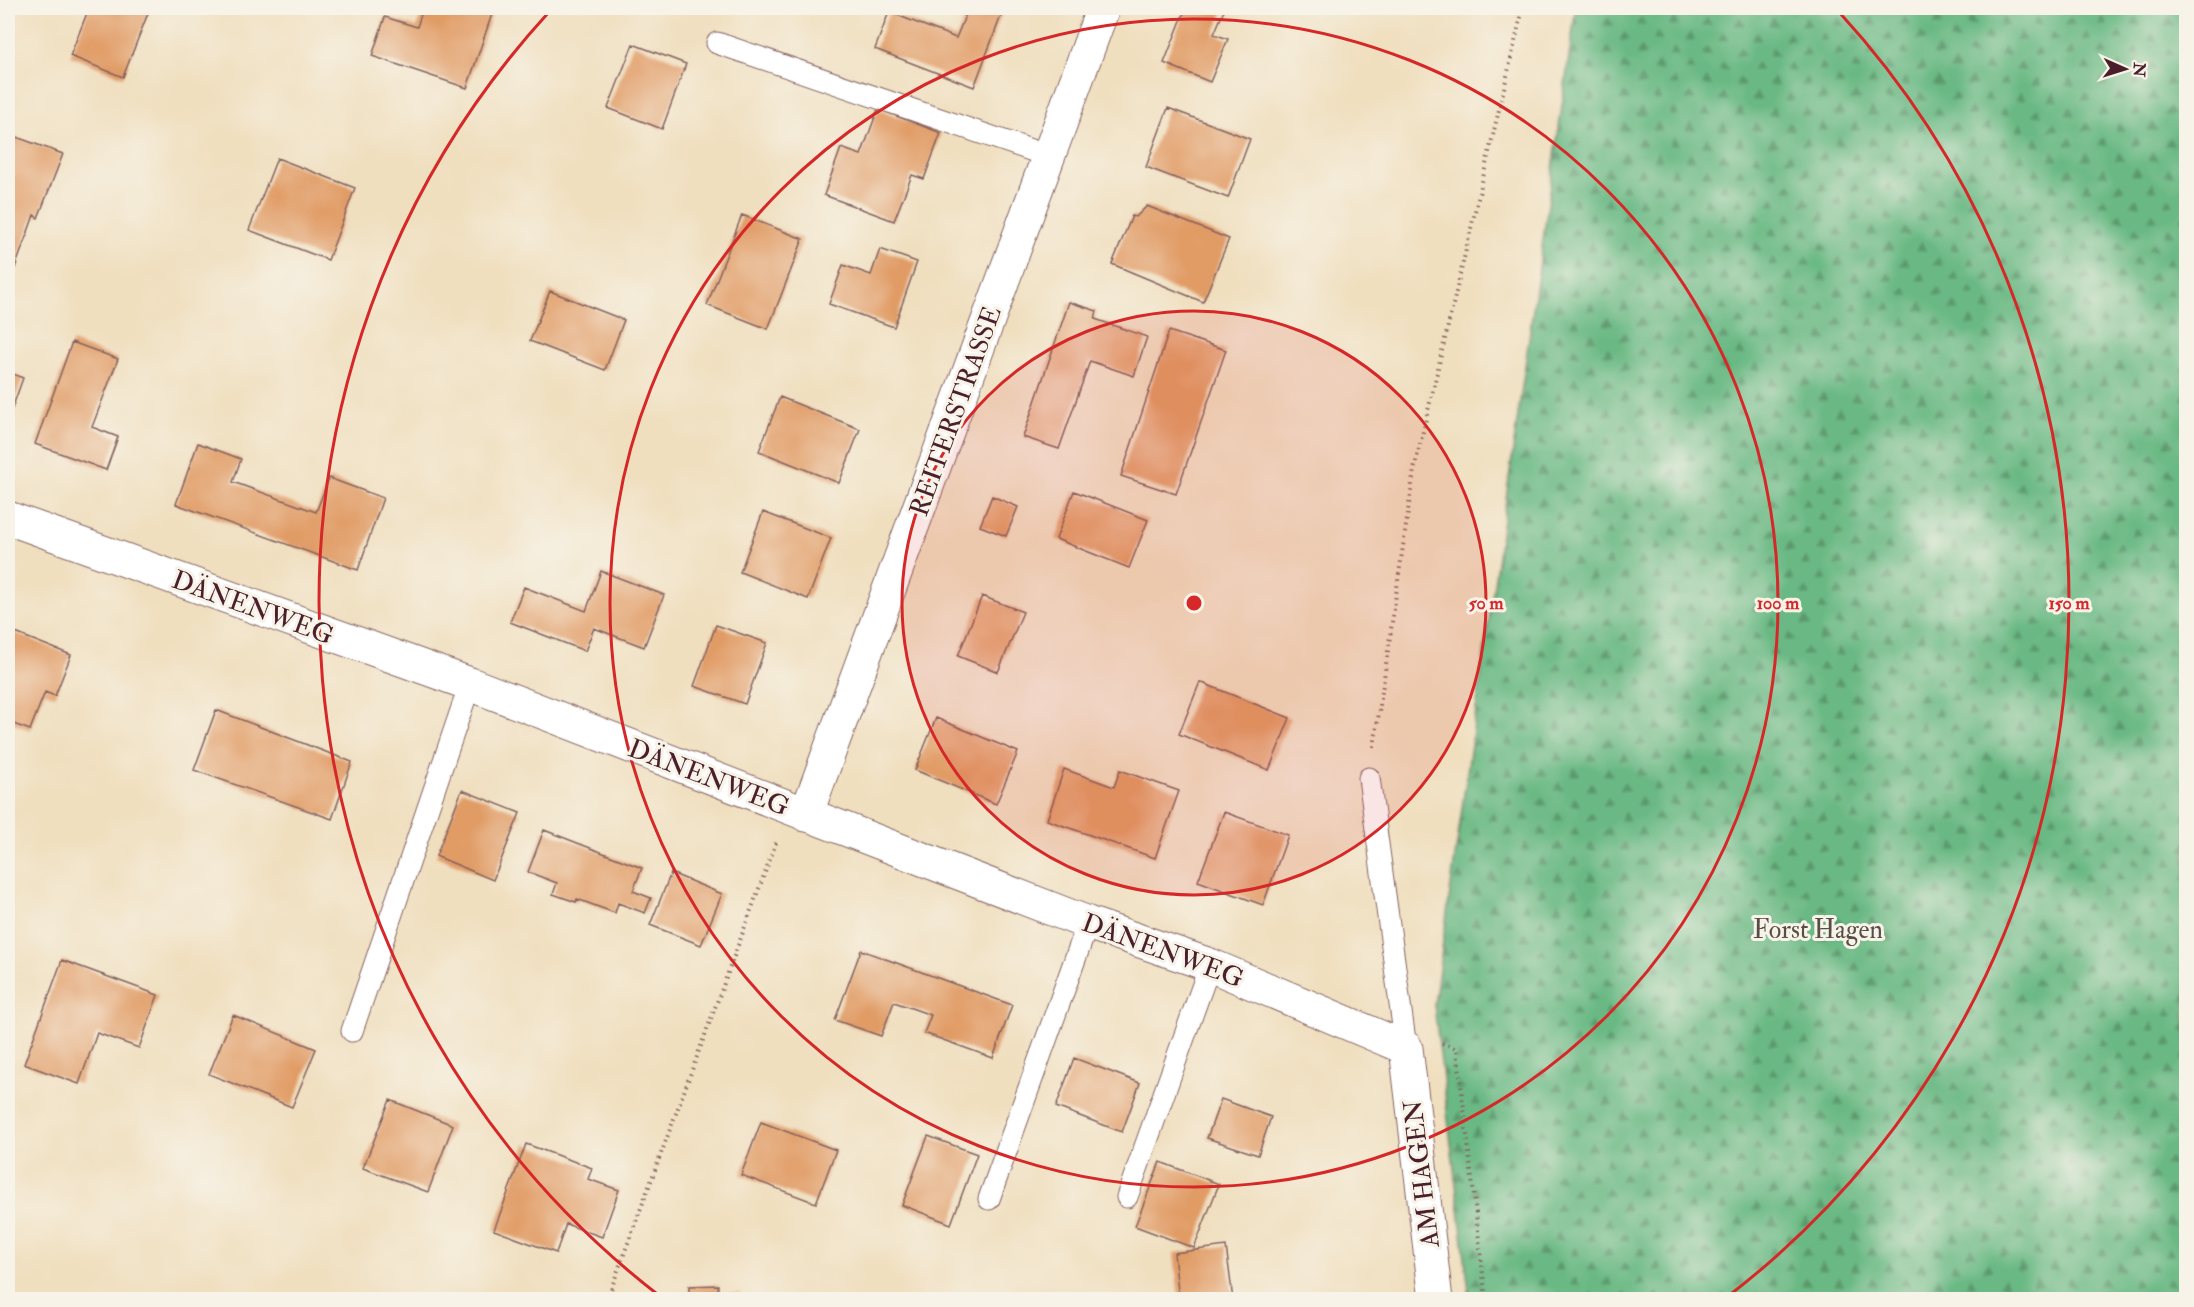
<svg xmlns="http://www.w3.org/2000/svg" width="2194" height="1307" viewBox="0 0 2194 1307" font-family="'IM FELL Double Pica',serif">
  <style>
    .forest { fill: url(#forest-firs); stroke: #5a6c58; stroke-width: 1.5 }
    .building { fill: #e19c66 }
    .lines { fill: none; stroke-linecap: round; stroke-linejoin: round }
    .service-casing { stroke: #84625f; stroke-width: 23 }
    .minor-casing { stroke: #84625f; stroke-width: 35 }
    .tertiary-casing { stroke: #84625f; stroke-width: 35 }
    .path { stroke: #84625f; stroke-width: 4; stroke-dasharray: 1.5 4.5; stroke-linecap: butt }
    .service { stroke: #fff; stroke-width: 21 }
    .minor { stroke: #fff; stroke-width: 33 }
    .tertiary { stroke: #fff; stroke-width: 33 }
    .ring { fill: none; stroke: #d62828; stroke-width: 3 }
    .labels { text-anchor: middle; stroke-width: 6; stroke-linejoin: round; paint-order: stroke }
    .street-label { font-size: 26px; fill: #4a1f2b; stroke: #f7f3e8 }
    .park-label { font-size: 26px; fill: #584e47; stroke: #f7f3e8 }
    .centre { fill: #d62828; stroke: #f7f3e8; stroke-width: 3 }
    .ring-label { font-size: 18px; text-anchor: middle; font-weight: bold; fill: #d62828; stroke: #f7f3e8; stroke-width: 6; stroke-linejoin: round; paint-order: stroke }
  </style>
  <defs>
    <pattern id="forest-firs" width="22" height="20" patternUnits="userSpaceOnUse" patternTransform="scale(1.5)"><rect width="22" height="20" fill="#6bb984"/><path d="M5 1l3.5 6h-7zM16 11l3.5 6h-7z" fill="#5a966c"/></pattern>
  </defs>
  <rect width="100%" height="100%" fill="#f7f3e8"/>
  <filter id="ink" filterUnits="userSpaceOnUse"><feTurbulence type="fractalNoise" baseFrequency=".0167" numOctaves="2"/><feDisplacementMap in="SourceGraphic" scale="12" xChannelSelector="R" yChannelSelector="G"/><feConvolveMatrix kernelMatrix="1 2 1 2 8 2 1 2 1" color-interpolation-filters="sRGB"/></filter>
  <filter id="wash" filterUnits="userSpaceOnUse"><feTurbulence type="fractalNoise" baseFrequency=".008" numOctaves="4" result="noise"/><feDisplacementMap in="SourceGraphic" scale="24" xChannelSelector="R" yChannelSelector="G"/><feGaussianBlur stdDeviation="1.35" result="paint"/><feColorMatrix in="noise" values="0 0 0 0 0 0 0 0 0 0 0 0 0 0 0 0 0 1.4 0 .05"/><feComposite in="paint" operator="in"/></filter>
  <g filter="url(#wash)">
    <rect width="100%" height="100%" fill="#f0dfbf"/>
    <path class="forest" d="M1576 8H2186V1299H1470L1434 1005Z"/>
    <g id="blocks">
      <path class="building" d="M89 8H150L123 77 70 56Z
        M423 8H494L467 88 372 56 385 17 417 27Z
        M963 8H1004L974 87 875 49 889 12 956 38 968 9Z
        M1186 8H1225L1214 34 1228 39 1210 82 1164 63Z
        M633 44 686 64 662 129 608 108Z
        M1168 108 1250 139 1228 198 1146 167Z
        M878 109 941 133 924 179 912 175 894 221 824 195 841 148 861 155Z
        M8 134 63 154 38 218 34 215 10 282 8 281Z
        M277 158 355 188 328 260 249 230Z
        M1147 206 1229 239 1203 302 1112 264 1132 216 1136 217Z
        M742 215 803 239 768 329 707 305Z
        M880 249 917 262 894 327 829 304 843 265 871 275Z
        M550 291 624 320 605 370 530 341Z
        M1069 302 1097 311 1095 319 1147 337 1134 376 1090 361 1059 449 1023 437Z
        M1169 331 1226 350 1176 494 1121 476Z
        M72 342 118 359 92 427 118 437 106 470 35 444Z
        M8 372 23 378 8 420Z
        M780 397 860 429 839 483 759 451Z
        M198 443 241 459 233 482 316 512 329 478 383 498 358 570 176 504Z
        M1074 491 1148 520 1129 568 1056 539Z
        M992 496 1018 507 1006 536 980 526Z
        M763 512 831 538 808 599 740 572Z
        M601 571 664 595 644 647 594 628 585 651 510 622 524 587 586 611Z
        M982 596 1023 612 998 672 958 656Z
        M716 625 767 643 745 704 694 686Z
        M8 630 71 655 55 696 45 692 30 730 8 722Z
        M1200 682 1290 718 1269 770 1179 734Z
        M216 710 352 762 332 819 194 770Z
        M936 718 1018 752 996 804 915 770Z
        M1064 769 1114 787 1120 770 1179 791 1155 858 1047 820Z
        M462 790 520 813 493 880 436 856Z
        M1224 812 1288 835 1263 905 1198 881Z
        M544 830 642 868 633 891 651 898 645 913 618 903 615 913 577 899 576 902 553 894 557 883 528 872Z
        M671 873 722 894 701 945 650 925Z
        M861 950 1012 1005 993 1058 924 1033 931 1015 894 1002 881 1036 835 1020Z
        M62 960 158 995 139 1048 97 1033 79 1084 24 1064Z
        M233 1015 316 1049 292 1107 209 1074Z
        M1074 1058 1140 1083 1122 1132 1056 1107Z
        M1221 1099 1271 1117 1258 1155 1207 1138Z
        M390 1100 453 1125 428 1192 363 1168Z
        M761 1122 836 1150 816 1203 741 1175Z
        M928 1136 977 1154 951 1224 902 1205Z
        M526 1144 592 1168 588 1179 619 1190 602 1237 566 1224 556 1253 494 1230Z
        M1160 1162 1219 1184 1194 1248 1135 1226Z
        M1226 1246 1233 1300H1179L1174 1253Z
        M718 1285V1294L740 1293V1300H668V1296L689 1295V1286Z"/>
    </g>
  </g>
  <g filter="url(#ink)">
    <use href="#blocks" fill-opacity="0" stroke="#84625f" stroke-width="1.5"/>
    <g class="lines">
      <defs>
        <path id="service" d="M717 43 1048 156
          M1369 778 1406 1048
          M352 1031 470 684
          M1127 1197 1210 965
          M989 1199 1088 923"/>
        <path id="minor" d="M806 815 1103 8"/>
        <path id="tertiary" d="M8 518 470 684 1088 923 1210 965 1406 1048 1436 1300"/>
      </defs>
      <use href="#service" class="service-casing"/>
      <use href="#minor" class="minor-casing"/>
      <use href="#tertiary" class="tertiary-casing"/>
      <path class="path" d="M1374 747 1414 470 1523 8
        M1442 1043 1457 1049 1486 1300
        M607 1300 777 840"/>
      <use href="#service" class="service"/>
      <use href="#minor" class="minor"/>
      <use href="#tertiary" class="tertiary"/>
    </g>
  </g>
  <circle cx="1194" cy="603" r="292" fill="#d62828" fill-opacity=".12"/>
  <g class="ring">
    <circle cx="1194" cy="603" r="292"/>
    <circle cx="1194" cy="603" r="584"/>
    <path d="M661 1297A875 875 0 0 1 549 12M1839 12A875 875 0 0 1 1727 1297"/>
  </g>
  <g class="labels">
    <g class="street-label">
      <text transform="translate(955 411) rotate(-70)" y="9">REITERSTRASSE</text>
      <text transform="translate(253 607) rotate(20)" y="9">DÄNENWEG</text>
      <text transform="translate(709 777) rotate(21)" y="9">DÄNENWEG</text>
      <text transform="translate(1163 950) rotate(20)" y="9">DÄNENWEG</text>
      <text transform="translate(1421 1174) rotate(-97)" y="9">AM HAGEN</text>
    </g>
    <g class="park-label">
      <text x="1818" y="938">Forst Hagen</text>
    </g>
  </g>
  <circle cx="1194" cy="603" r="9" class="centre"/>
  <g class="ring-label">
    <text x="1486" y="609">50 m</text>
    <text x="1778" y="609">100 m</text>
    <text x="2069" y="609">150 m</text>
  </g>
  <rect width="2194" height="1307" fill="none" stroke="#f7f3e8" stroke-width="30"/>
  <g transform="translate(2125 69) rotate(93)" stroke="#f7f3e8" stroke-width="4.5" paint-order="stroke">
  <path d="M0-4.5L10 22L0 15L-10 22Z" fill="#4a1f2b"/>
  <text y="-9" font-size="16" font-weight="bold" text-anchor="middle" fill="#4a1f2b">N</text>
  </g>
</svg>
